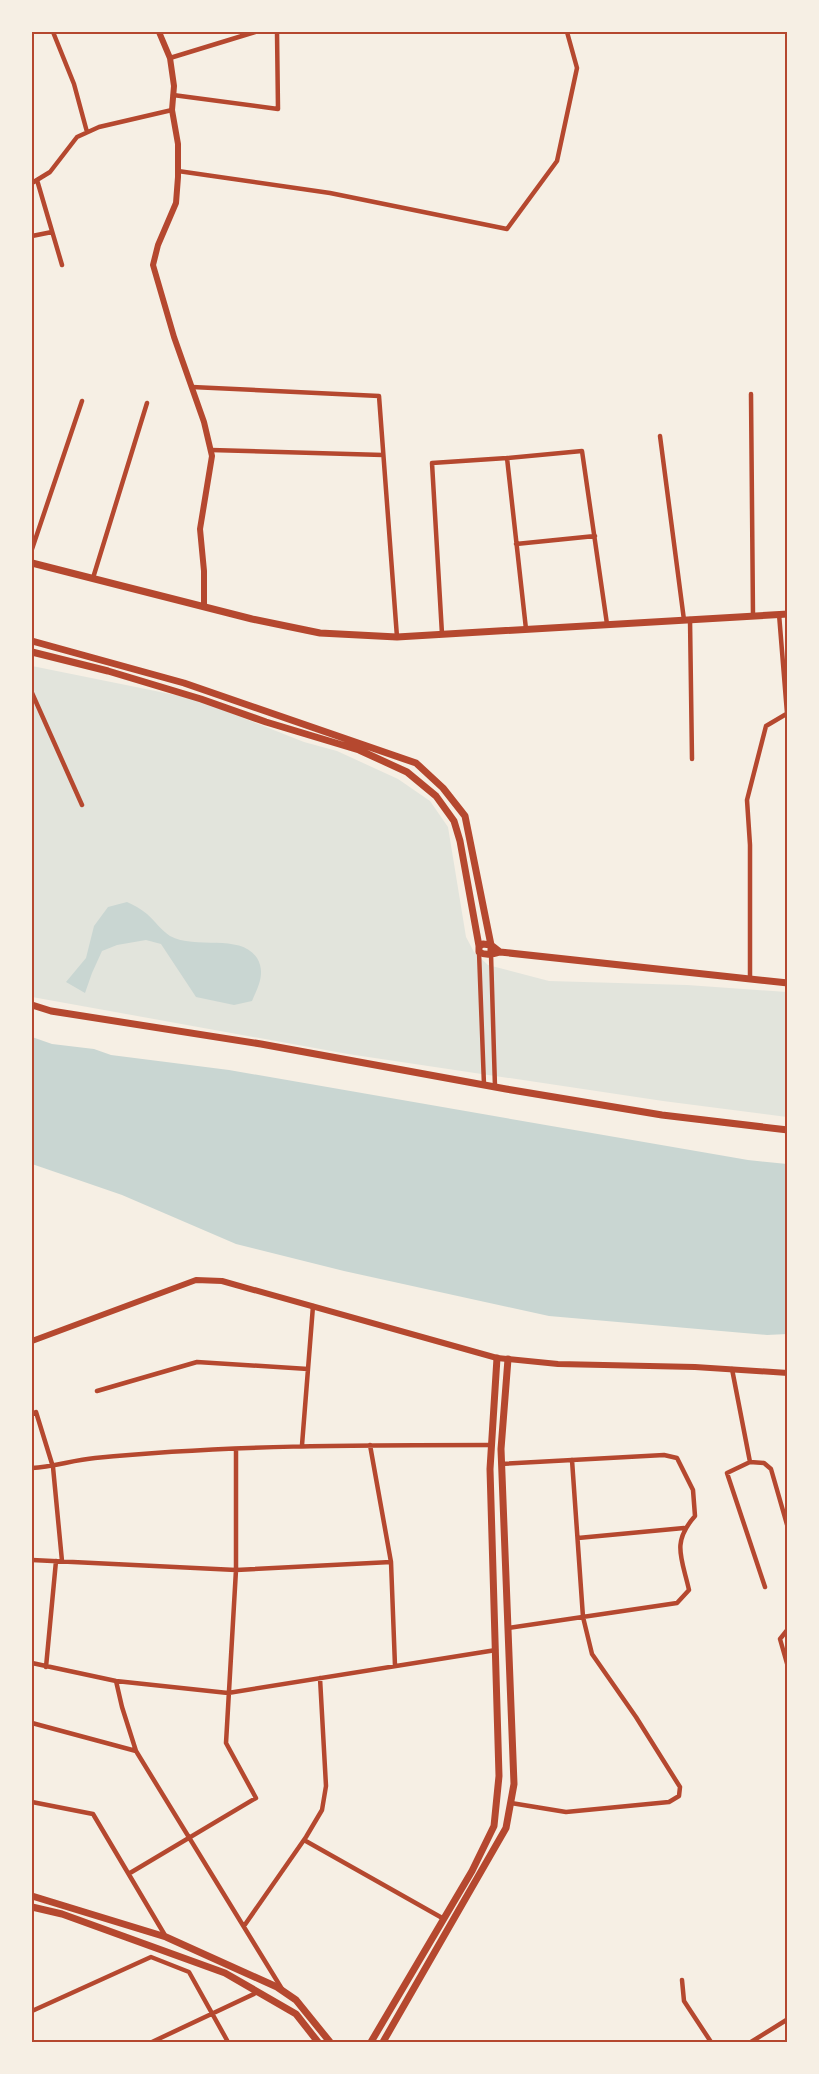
<svg xmlns="http://www.w3.org/2000/svg" width="819" height="2074" viewBox="0 0 819 2074" font-family="Merriweather,serif">
  <style>
    .green { fill: #e2e4dc }
    .water { fill: #c9d6d2 }
    .lines { fill: none; stroke-linecap: round; stroke-linejoin: round }
    .minor { stroke: #b5482f; stroke-width: 4.5 }
    .tertiary { stroke: #b5482f; stroke-width: 6 }
    .secondary { stroke: #b5482f; stroke-width: 7 }
    .neatline { fill: none; stroke: #b5482f; stroke-width: 2 }
  </style>
  <rect width="100%" height="100%" fill="#f6efe4"/>
  <path class="green" d="M32 666 195 699 304 742 337 751 398 779 430 801 448 827 466 937 474 952 488 965 549 981 687 985 787 992V1117L663 1101 348 1054 32 997Z"/>
  <path class="water" d="M127 902C134 905 141 909 147 914 154 920 162 931 170 936 196 950 241 933 257 958 266 973 258 987 252 1001L234 1005 196 997 161 944 146 940 117 945 102 951 92 973 85 993 66 982 86 958 94 926 108 907Z
    M32 1037 52 1044 94 1049 111 1055 229 1070 748 1160 787 1164V1334L767 1335 549 1316 344 1271 236 1244 122 1195 32 1164Z"/>
  <g class="lines">
    <path class="minor" d="M53 32 74 84 87 132
      M170 58 255 32
      M173 95 278 109 277 32
      M178 171 330 193 507 229 557 161 577 68 567 32
      M37 180 62 265
      M32 183 50 172 77 137 99 127 172 110
      M32 236 52 232
      M192 387 379 396 397 637
      M751 394 753 616
      M660 436 684 620
      M211 450 383 455
      M507 458 582 451 607 624
      M516 544 595 536
      M32 549 82 401
      M93 578 147 403
      M779 614 787 713
      M690 619 692 759
      M442 634 432 463 507 458 526 629
      M32 693 82 805
      M479 952 484 1085
      M491 954 495 1087
      M750 978V845L747 800 766 726 788 713
      M732 1369 750 1462 727 1473 765 1587
      M97 1391 197 1362 308 1369
      M32 1414 36 1412 53 1467 62 1561
      M302 1445 313 1306
      M370 1445 391 1562 395 1666
      M750 1462 764 1463 771 1469 788 1528
      M501 1464 664 1455 677 1458 693 1490 695 1516C671 1543 682 1558 689 1590L677 1603 508 1628
      M32 1468C53 1467 73 1460 95 1458 227 1445 359 1445 492 1445
      M578 1538 684 1528
      M32 1560 236 1570 391 1562
      M788 1629 780 1639 788 1667
      M32 1663 116 1681 228 1693 496 1650
      M46 1667 56 1561
      M116 1681 122 1707 136 1751
      M32 1723 136 1751 282 1989
      M32 1802 93 1814 166 1937
      M511 1803 566 1812 669 1802 679 1796 680 1787 636 1717 592 1654 583 1617 572 1460
      M304 1840 444 1919
      M130 1873 256 1798 226 1743 236 1570V1449
      M244 1926 306 1837 322 1810 326 1786 320 1678
      M682 1980 684 2001 711 2042
      M32 2011 151 1957 189 1972 228 2042
      M152 2042 258 1992
      M751 2042 788 2019"/>
    <path class="tertiary" d="M159 32 170 58 174 86 172 110 178 144V177L176 203 158 245 153 265 174 337 204 422 212 456 200 529 204 571V606
      M32 1341 196 1280 222 1281 497 1358 558 1364 695 1367 788 1373"/>
    <path class="secondary" d="M32 563 252 619 320 633 397 637 788 614
      M32 641 184 683 416 763 443 788 465 816 491 945 500 952 788 983
      M32 652 108 671 201 699 266 722 359 750 407 772 436 796 454 821 460 841 479 946
      M491 954V945L483 944 479 946V952C486 956 493 954 500 952
      M32 1005 51 1011 261 1044 506 1089 662 1115 788 1130
      M32 1896 166 1937 277 1987 296 2000 330 2042
      M32 1907 62 1914 225 1973 296 2014 318 2042
      M371 2042 472 1871 494 1826 499 1776 490 1469 497 1358
      M383 2042 506 1828 514 1784 501 1449 508 1359"/>
  </g>
  <rect width="819" height="2074" fill="none" stroke="#f6efe4" stroke-width="66"/>
  <rect x="33" y="33" width="753" height="2008" class="neatline"/>
</svg>
